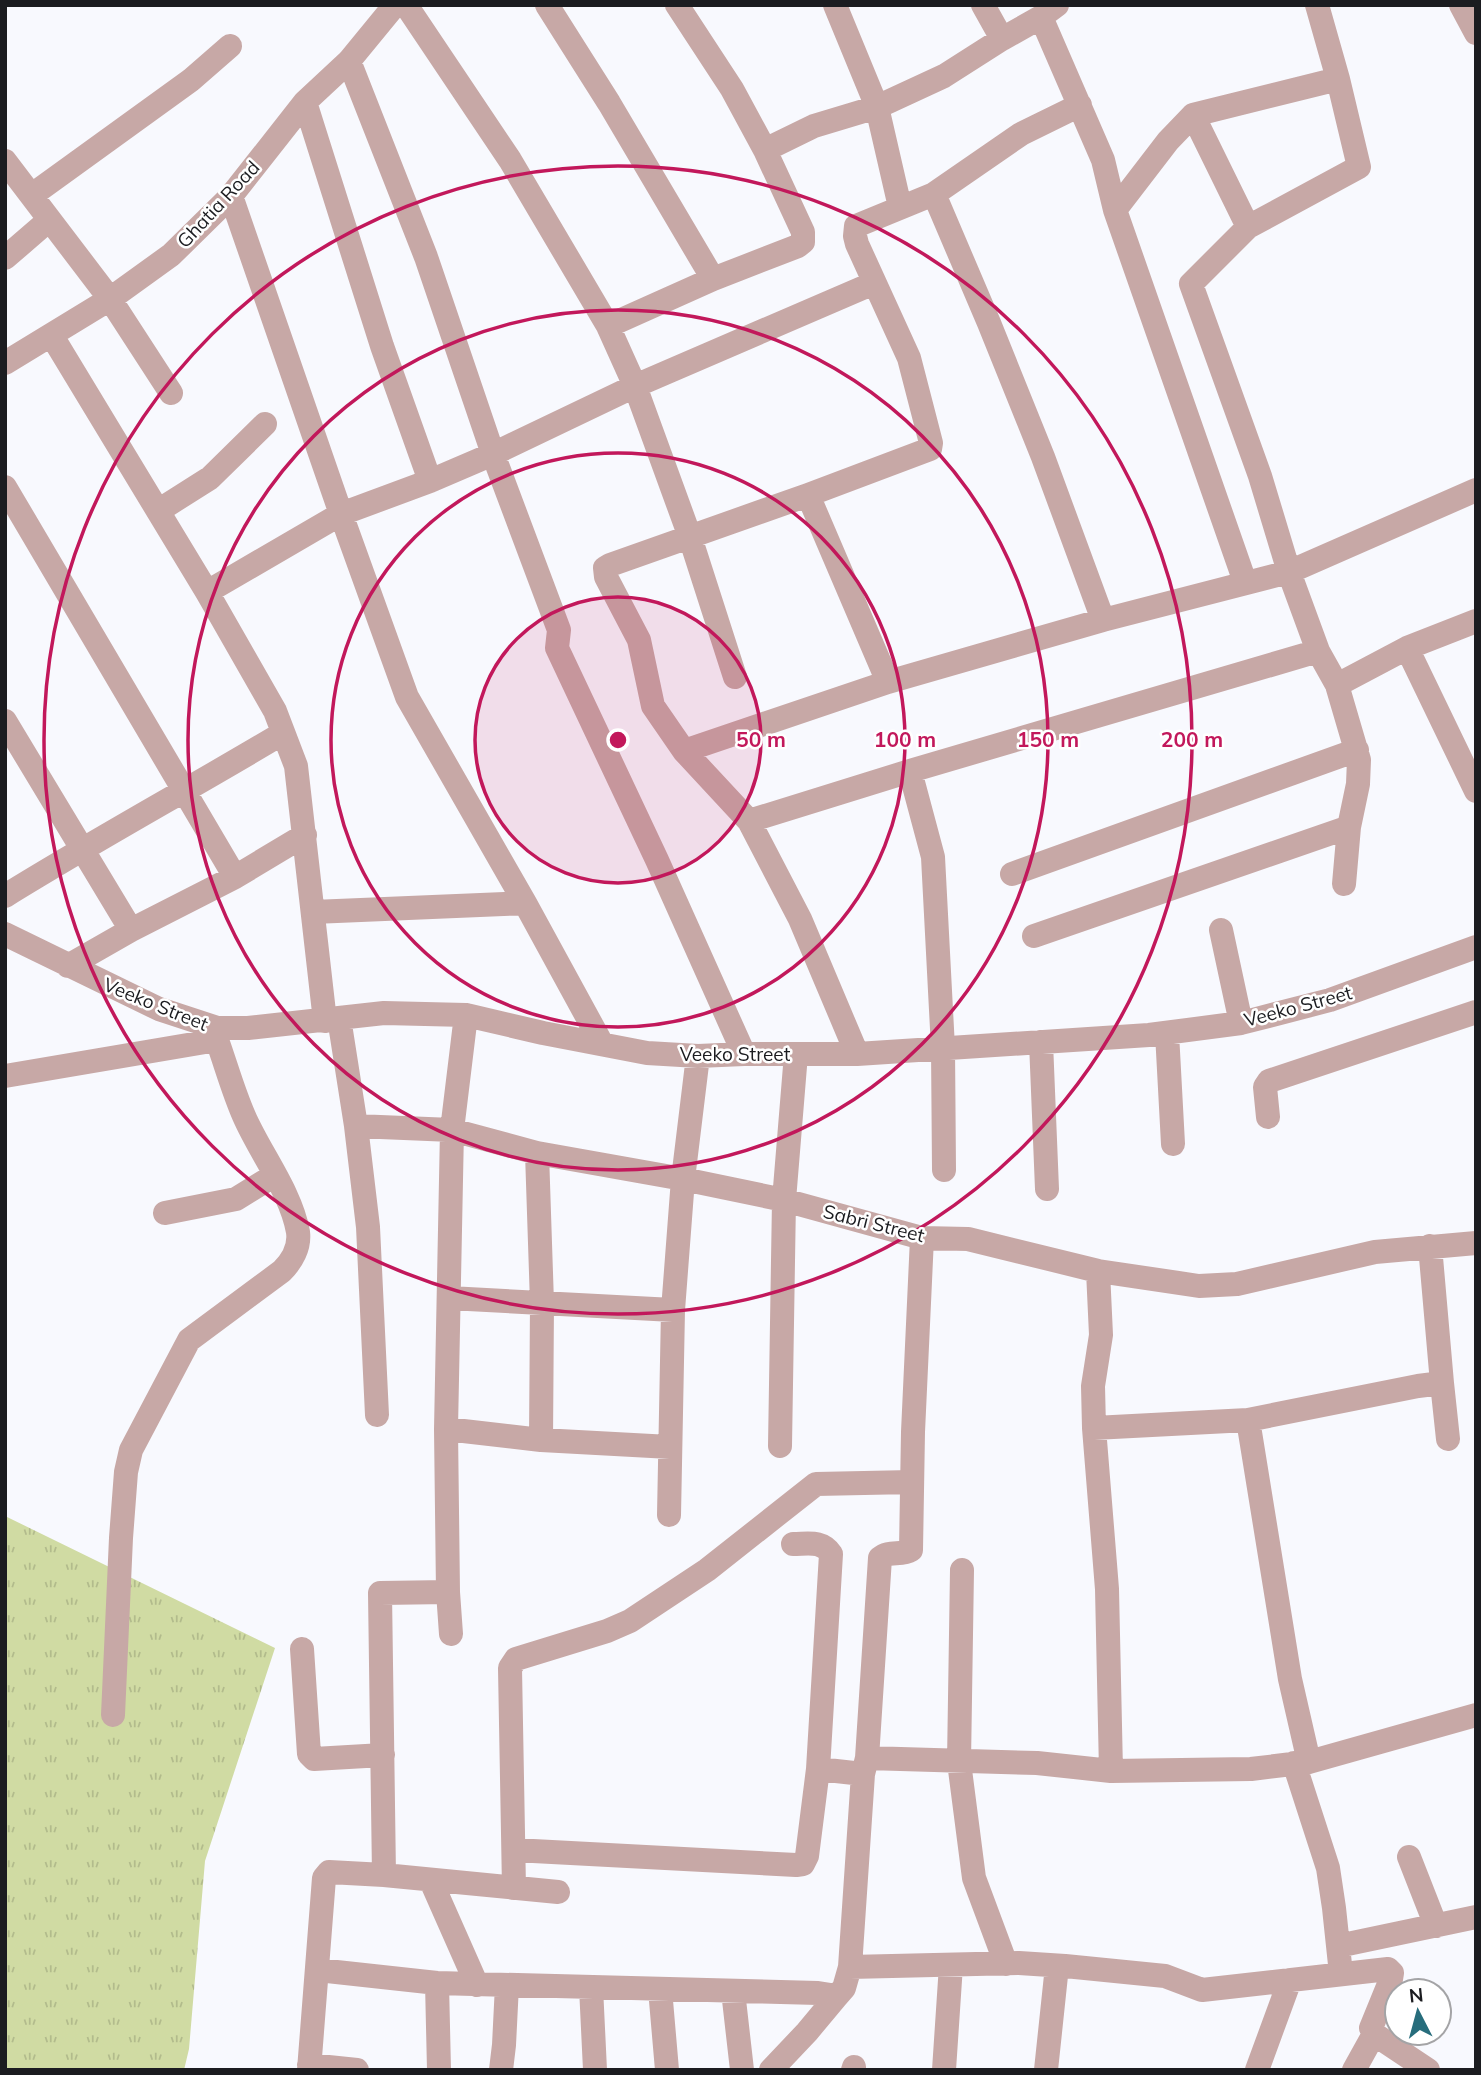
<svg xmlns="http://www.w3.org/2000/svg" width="1481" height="2075" viewBox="0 0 1481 2075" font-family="Mulish,sans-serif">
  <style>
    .grass { fill: url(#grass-tufts) }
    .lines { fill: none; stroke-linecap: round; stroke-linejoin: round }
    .minor { stroke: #c7a8a6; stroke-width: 24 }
    .ring { fill: none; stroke: #c2185b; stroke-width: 3.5 }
    .labels { text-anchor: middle; stroke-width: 5; stroke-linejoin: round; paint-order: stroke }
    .street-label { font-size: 19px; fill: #1b1c20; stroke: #fff }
    .centre { fill: #c2185b; stroke: #fff; stroke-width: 3.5 }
    .ring-label { font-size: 21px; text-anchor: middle; font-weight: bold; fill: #c2185b; stroke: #fff; stroke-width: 5; stroke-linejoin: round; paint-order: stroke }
  </style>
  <defs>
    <pattern id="grass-tufts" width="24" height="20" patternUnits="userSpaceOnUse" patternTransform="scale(1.75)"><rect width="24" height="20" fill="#d0dba3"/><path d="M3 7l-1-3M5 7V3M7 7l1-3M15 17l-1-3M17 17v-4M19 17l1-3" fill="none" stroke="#b2bb8c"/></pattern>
  </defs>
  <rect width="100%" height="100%" fill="#f8f9fe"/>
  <path class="grass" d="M5 1516 275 1648 205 1861 189 2049 184 2070H5Z"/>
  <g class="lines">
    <path class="minor" d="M406 5 510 160 608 326 635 386 690 537 735 677
      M547 5 609 103 713 279 608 326
      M677 5 732 89 765 150 803 232V242L798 246 713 279
      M835 5 877 107 900 207
      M983 5 1002 39
      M1461 5 1476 33
      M1041 17 1103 160 1115 210 1245 582
      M349 61 426 257 493 454 559 630 557 648 657 860 744 1054
      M305 102 382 346 430 481 493 454 635 386 874 283
      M1193 115 1248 227 1359 167 1338 79 1317 5
      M765 150 814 126 877 107 944 76 1002 39 1041 17 1057 5
      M5 161 110 299 171 393
      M934 194 989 323 1043 457 1103 620
      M32 195 191 80 230 46
      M231 196 341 514 407 697 525 903 602 1044
      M1115 210 1168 141 1193 115 1338 79
      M1248 227 1191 284 1260 476 1289 572 1318 651 1337 685 1359 760 1358 784 1349 827 1344 884
      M5 258 49 220
      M52 336 207 592 275 711 296 766 325 1021
      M5 363 110 299 171 255 231 196 305 102 349 61 395 5
      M5 487 235 877
      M808 495 888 682
      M158 511 210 478 265 424
      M207 592 341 514 430 481
      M1407 648 1476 791
      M1337 685 1407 648 1476 621
      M5 721 131 930
      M684 751 888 682 1103 620 1289 572 1476 490
      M910 771 933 857 943 1048 944 1170
      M749 821 910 771 1318 651
      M1012 874 1357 750
      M5 896C97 839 191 788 283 733
      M313 912 525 903
      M1221 930 1241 1023
      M5 934 159 1009 217 1028H248L384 1013 466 1015 543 1033 647 1053 698 1056 744 1054H857L1149 1035 1241 1023 1330 1000 1476 947
      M1034 936 1349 827
      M68 966 131 930 235 877 305 835
      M339 1018 356 1126 368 1227 377 1415
      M1167 1033 1173 1144
      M1041 1042 1047 1189
      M857 1054 800 919 749 821 684 751 653 706 639 640 606 577 605 568 610 565 808 495 930 449 931 443 909 358 857 244 855 236 856 226 934 194 1021 134 1080 105
      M5 1076 217 1040
      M1268 1117 1265 1087 1269 1081 1476 1012
      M356 1126 452 1130 537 1153 683 1179 784 1200 922 1238 968 1239 1098 1271 1199 1286 1237 1284 1375 1252 1476 1243
      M537 1153 542 1303 541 1440
      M165 1213 236 1199 275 1175
      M1098 1271 1101 1335 1093 1386 1094 1428 1107 1589 1111 1771
      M449 1298 673 1310
      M1442 1383 1448 1439
      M1248 1420 1418 1386 1442 1383 1430 1246
      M1094 1428 1248 1420 1290 1679 1309 1762
      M446 1429 541 1440 670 1447
      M780 1446 784 1200 796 1054
      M669 1515 673 1310 683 1179 698 1056
      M962 1570 959 1762 974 1878 1006 1964
      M448 1592 451 1634
      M302 1649 309 1754 314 1759 383 1755
      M113 1715 121 1538 126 1472 131 1450 189 1340 282 1271C292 1261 300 1247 298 1232 291 1192 260 1153 244 1116 233 1091 226 1065 217 1040V1028
      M867 1758 1037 1763 1111 1771 1251 1769 1309 1762 1476 1715
      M1294 1763 1328 1868 1334 1908 1341 1974
      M818 1769 863 1774
      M514 1850 796 1865 803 1864 807 1856 818 1769 831 1554C822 1540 808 1544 793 1544
      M1409 1857 1436 1926
      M384 1875 380 1593 448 1592 446 1429 452 1130 466 1015
      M431 1881 477 1985
      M514 1888 510 1668 516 1659 607 1631 630 1621 707 1570 816 1484 912 1482
      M1338 1946 1476 1917
      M850 1967 1019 1963 1065 1966 1165 1976 1202 1990 1388 1969 1392 1973 1391 1979 1371 2028 1374 2034 1428 2070
      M318 1970 437 1983 818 1993 837 1996 844 1988 850 1967 863 1774 867 1758 880 1558C889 1550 901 1556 911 1550L913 1432 922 1238
      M437 1983 439 2070
      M591 1987 595 2070
      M660 1989 667 2070
      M733 1991 742 2070
      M309 2065 357 2070
      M309 2070 324 1878 329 1872 384 1875 558 1892
      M501 2070 504 2045 507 1985
      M771 2070 807 2032 837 1996
      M853 2070 854 2067
      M944 2070 951 1965
      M1046 2070 1057 1966
      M1257 2070 1290 1980
      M1354 2070 1374 2034"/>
  </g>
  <circle cx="618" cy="740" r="143" fill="#c2185b" fill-opacity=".12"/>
  <g class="ring">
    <circle cx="618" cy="740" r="143"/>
    <circle cx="618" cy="740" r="287"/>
    <circle cx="618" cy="740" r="430"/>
    <circle cx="618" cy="740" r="574"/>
  </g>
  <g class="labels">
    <g class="street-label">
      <text transform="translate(218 204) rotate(-47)" y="7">Ghatia Road</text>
      <text transform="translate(156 1004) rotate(22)" y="7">Veeko Street</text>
      <text transform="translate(1298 1006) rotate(-15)" y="7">Veeko Street</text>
      <text x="735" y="1061">Veeko Street</text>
      <text transform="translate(874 1223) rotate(14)" y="7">Sabri Street</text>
    </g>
  </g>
  <circle cx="618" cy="740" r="10" class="centre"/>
  <g class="ring-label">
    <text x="761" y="747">50 m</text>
    <text x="905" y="747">100 m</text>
    <text x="1048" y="747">150 m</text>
    <text x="1192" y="747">200 m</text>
  </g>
  <rect width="1481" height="2075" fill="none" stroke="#1b1c20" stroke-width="14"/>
  <g transform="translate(1418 2012) rotate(354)"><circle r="33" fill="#ffffff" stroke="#a4a4a6" stroke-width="2"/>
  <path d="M0-5L12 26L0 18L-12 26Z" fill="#276d7c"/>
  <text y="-10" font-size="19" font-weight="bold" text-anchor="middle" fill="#1b1c20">N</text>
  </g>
</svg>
